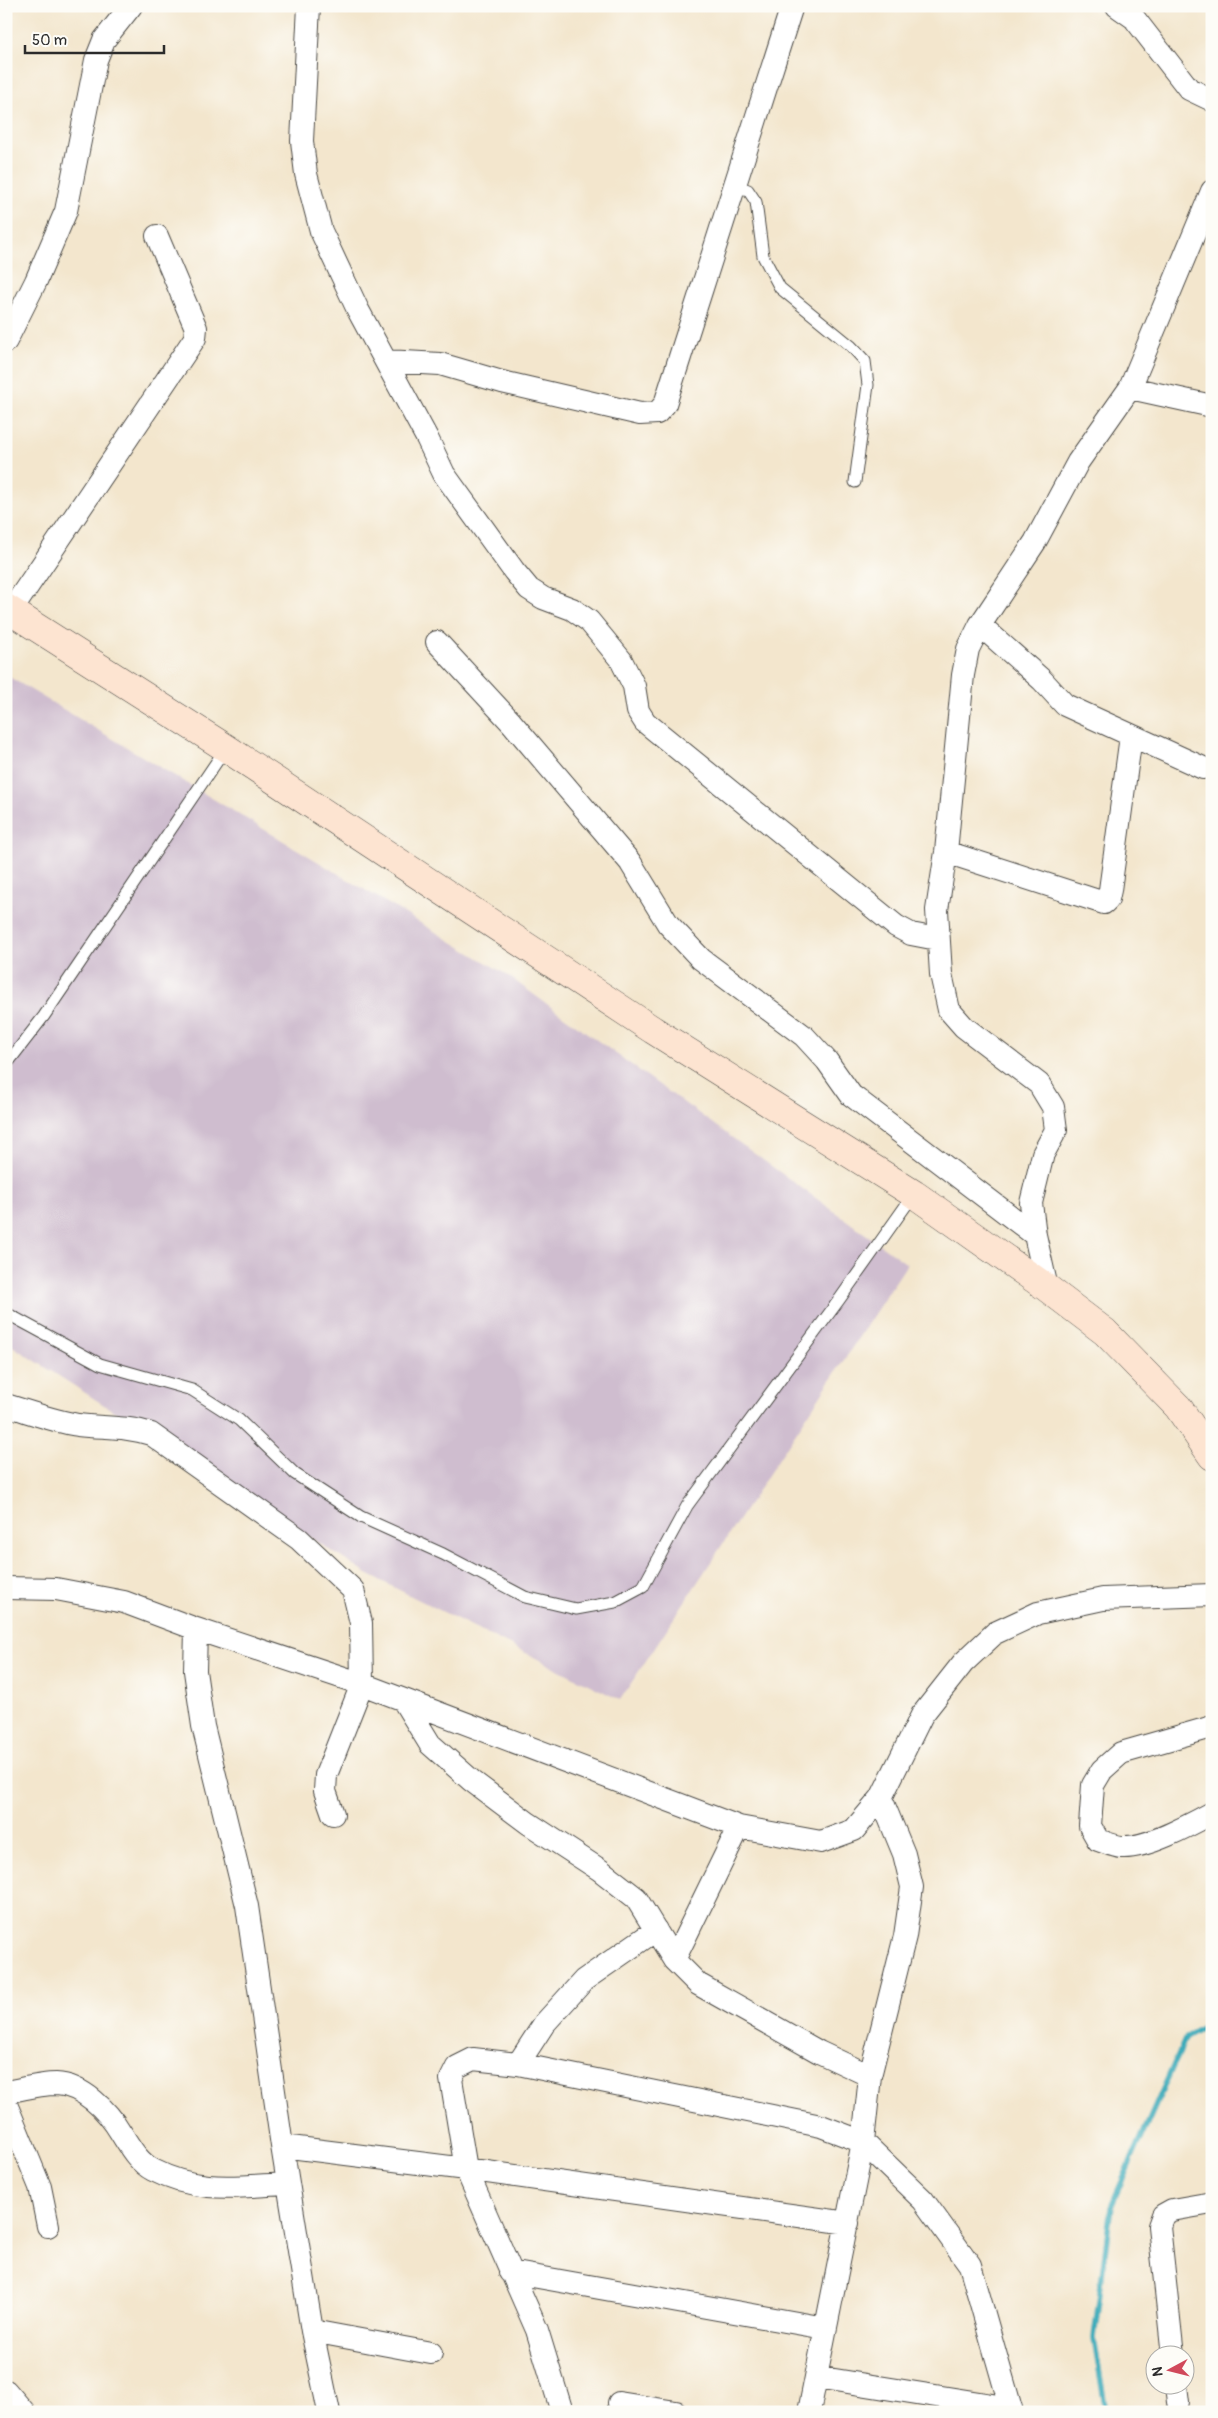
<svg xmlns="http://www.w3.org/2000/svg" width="1218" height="2418" viewBox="0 0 1218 2418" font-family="Pangolin,sans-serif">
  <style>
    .industrial { fill: #cfbdcf }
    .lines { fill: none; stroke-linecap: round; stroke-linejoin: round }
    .stream { stroke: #3baab9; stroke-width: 5.5 }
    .lane-casing { stroke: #494743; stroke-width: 13 }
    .street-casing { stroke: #494743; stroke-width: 24 }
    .secondary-casing { stroke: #494743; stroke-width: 29 }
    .lane { stroke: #fff; stroke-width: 11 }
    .street { stroke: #fff; stroke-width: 22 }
    .secondary { stroke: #fde4d1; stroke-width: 28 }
  </style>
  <rect width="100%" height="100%" fill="#fdfcf7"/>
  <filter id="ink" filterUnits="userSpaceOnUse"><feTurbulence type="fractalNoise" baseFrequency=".02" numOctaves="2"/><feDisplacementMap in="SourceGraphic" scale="10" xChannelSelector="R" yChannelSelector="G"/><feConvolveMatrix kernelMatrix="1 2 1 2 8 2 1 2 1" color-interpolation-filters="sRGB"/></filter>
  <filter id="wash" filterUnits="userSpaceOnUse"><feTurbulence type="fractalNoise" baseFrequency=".0096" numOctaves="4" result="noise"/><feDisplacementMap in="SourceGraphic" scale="20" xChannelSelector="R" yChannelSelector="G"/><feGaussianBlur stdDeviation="1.12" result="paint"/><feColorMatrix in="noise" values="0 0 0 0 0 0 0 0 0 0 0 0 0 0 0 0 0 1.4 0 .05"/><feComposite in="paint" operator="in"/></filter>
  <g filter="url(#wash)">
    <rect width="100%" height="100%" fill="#f3e6cd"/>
    <path class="industrial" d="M6 675 504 973 907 1264 620 1700 367 1574 6 1342Z"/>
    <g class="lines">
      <path class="stream" d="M1106 2412 1094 2338 1111 2206 1186 2037 1212 2022"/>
    </g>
  </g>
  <g filter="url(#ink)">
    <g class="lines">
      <defs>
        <path id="lane" d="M735 185 748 190 756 202 763 256 780 288 851 346 865 361 868 385 855 482
          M6 1065 44 1016 226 748
          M6 1313 100 1364 192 1390 239 1420 295 1474 361 1517 443 1554 525 1597 576 1609 615 1602 643 1587 687 1506 839 1300 914 1194"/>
        <path id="street" d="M309 6 302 141 306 174 321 231 358 310 427 438 444 474 514 571 529 589 543 598 572 609 589 621 621 660 634 686 638 711 645 722 896 926 911 934 937 939
          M1117 6 1134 18 1189 89 1212 100
          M6 341 36 281 66 211 96 60 104 40 131 6
          M386 361 440 364 502 382 640 414 657 413 665 404 792 6
          M1130 388 1212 406
          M11 611 195 338 196 328 157 236
          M980 625 1042 680 1065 705 1203 768
          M437 642 511 722 630 862 668 924 701 959 804 1036 827 1061 851 1095 1035 1235
          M946 852 1104 903 1108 899 1110 890 1131 736
          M1047 1288 1035 1235 1031 1203 1043 1154 1056 1130 1053 1107 1039 1084 964 1027 949 1010 941 974 937 910 946 852 963 675 968 649 980 625 1035 542 1078 462 1130 388 1212 191
          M6 1405C30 1412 53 1421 78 1425 103 1428 127 1426 151 1434L299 1539 353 1590 361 1623 362 1684 326 1775 325 1791 333 1814
          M6 1588 56 1589 124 1602 196 1629 362 1684 739 1827 821 1842 854 1830 881 1798 922 1715 963 1663 995 1633 1038 1613 1103 1599 1212 1595
          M196 1629 195 1671 203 1726 247 1906 282 2146 312 2331 329 2412
          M403 1700 430 1744 472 1781 528 1823 600 1870 636 1898 674 1960 698 1984 819 2052 870 2076
          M1212 1727 1121 1753 1102 1770 1093 1785 1090 1826 1098 1840C1105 1842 1113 1846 1121 1847 1146 1849 1190 1825 1212 1813
          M674 1960 739 1827
          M518 2064 544 2024 584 1980 656 1930
          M6 2092C22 2089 40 2084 56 2084 83 2085 108 2111 121 2133 130 2147 138 2162 153 2170 199 2194 239 2186 288 2184
          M6 2104 40 2187 48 2226
          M282 2146 466 2169 848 2223
          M510 2272 825 2328
          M312 2331 431 2353
          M1173 2356 1159 2226 1163 2215 1172 2210 1212 2203
          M816 2377 1011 2408
          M1176 2386 1178 2402
          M6 2391 24 2412
          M619 2403 676 2412
          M562 2412 537 2330 466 2169 451 2079 457 2067 473 2059 518 2064 821 2126 863 2142 923 2200 970 2265 1012 2412
          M809 2412 863 2142 870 2076 905 1936 912 1887 904 1854 881 1798"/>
        <path id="secondary" d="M6 608 226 748 653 1030 914 1194 1047 1288 1105 1332 1178 1407 1212 1456"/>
      </defs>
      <use href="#lane" class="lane-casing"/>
      <use href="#street" class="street-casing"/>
      <use href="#secondary" class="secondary-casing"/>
      <use href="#lane" class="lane"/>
      <use href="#street" class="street"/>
      <use href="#secondary" class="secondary"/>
    </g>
  </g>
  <rect width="1218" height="2418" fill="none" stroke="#fdfcf7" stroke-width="25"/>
  <g transform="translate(1170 2370) rotate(263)"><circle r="24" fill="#fdfcf7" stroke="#a9a8a5"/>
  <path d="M0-4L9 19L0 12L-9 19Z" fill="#d1495b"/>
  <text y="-8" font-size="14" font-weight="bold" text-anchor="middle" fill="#2b2b2b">N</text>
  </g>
  <path d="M25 45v8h139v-8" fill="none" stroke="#2b2b2b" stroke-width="2.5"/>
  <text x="32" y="45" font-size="15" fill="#2b2b2b" stroke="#fdfcf7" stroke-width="4" paint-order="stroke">50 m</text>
</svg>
